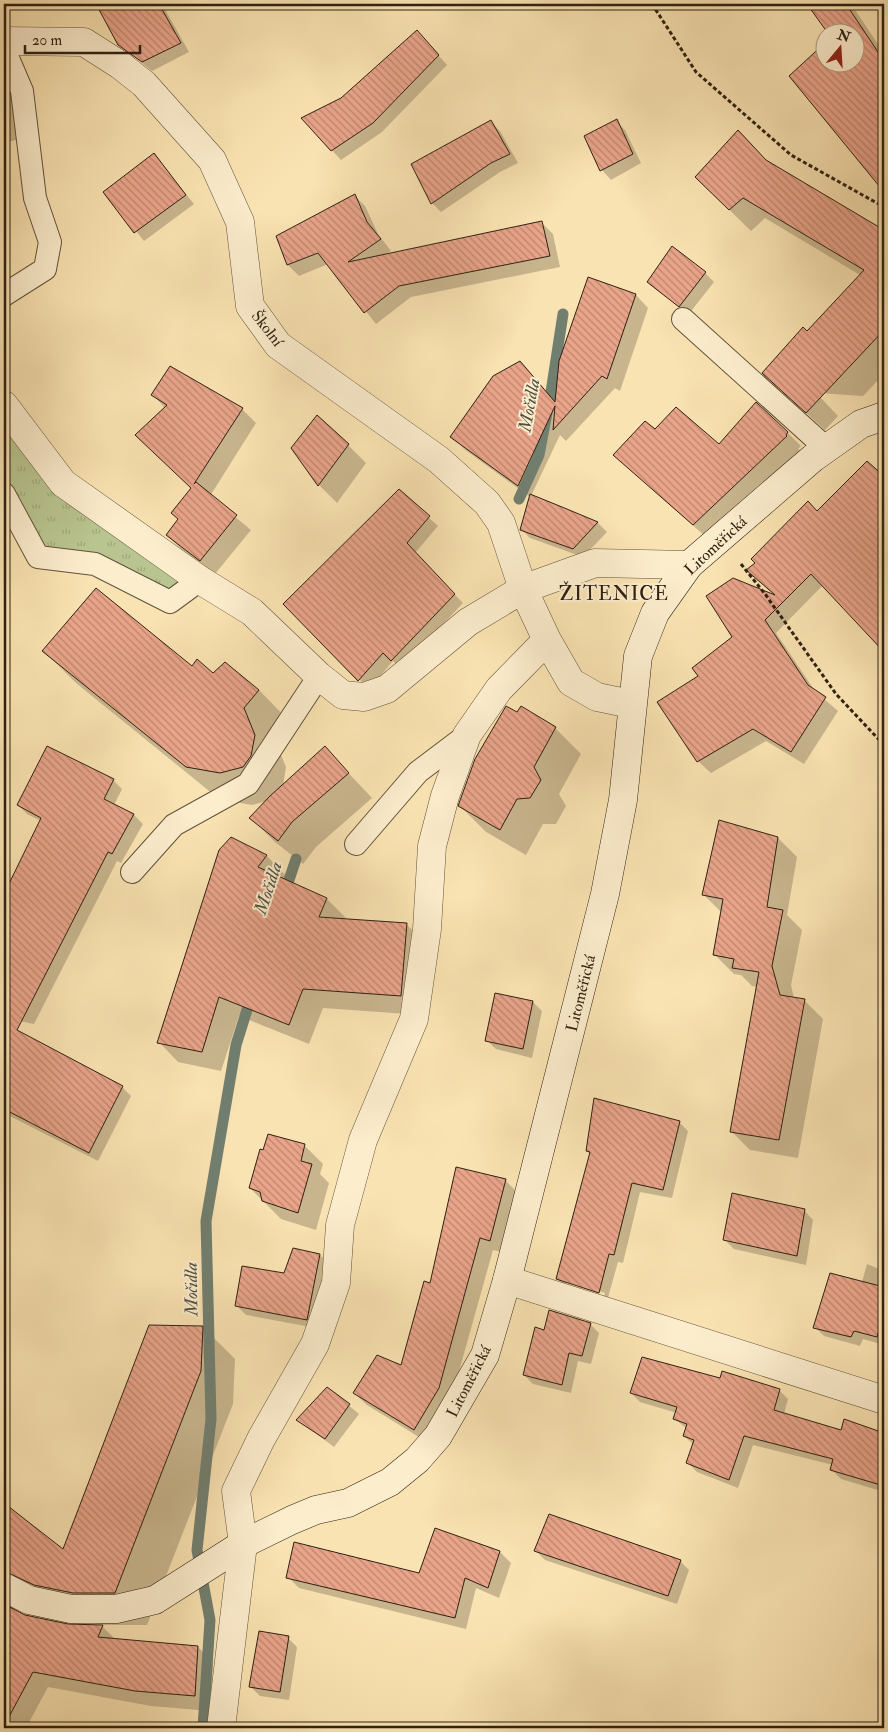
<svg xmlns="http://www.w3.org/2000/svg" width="888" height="1732" viewBox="0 0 888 1732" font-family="'IM FELL Double Pica',serif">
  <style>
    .grass { fill: url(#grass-tufts); stroke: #747351 }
    .shadow { fill: #0003; fill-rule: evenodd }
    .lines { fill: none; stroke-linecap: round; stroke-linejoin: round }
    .stream { stroke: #717f70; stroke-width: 11 }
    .building { fill: url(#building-back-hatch); stroke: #2e2112 }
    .lane-casing { stroke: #61523a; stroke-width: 24 }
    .street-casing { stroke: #61523a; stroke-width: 29 }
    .secondary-casing { stroke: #2e2112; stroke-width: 29 }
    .path { stroke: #2e2112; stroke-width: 3; stroke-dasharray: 4 2.5; stroke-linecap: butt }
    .lane { stroke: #fcedcd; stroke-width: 22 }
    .street { stroke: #fcedcd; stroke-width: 28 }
    .secondary { stroke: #fcedcd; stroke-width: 28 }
    .labels { text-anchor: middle; stroke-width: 4; stroke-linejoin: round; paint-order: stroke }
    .street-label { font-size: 16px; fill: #2e2112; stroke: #fcedcd }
    .water-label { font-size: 18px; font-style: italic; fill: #505041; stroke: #fcedcd }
    .quarter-label { font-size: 19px; letter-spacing: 1px; fill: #2e2112; stroke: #fcedcd }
  </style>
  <defs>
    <pattern id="grass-tufts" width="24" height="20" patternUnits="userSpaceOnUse" patternTransform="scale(1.25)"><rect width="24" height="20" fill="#b9c590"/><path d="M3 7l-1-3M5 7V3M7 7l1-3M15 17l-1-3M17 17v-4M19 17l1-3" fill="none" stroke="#9fa97b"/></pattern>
    <pattern id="building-back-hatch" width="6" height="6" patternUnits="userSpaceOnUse" patternTransform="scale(1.25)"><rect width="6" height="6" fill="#e9a48a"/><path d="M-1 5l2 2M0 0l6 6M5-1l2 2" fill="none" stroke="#bd856f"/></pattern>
  </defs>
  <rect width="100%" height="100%" fill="#fae3b2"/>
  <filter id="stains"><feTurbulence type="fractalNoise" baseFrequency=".004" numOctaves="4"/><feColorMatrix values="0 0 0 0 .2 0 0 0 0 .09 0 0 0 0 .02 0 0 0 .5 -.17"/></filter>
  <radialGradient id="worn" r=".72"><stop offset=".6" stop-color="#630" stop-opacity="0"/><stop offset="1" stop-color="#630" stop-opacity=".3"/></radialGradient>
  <path class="grass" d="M4 405 63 483 200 580 170 602 95 564 38 557 4 494Z"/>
  <path class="shadow" d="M97 4H162L189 52 152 71 119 44Z
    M809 4H851L884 53V93L871 102 884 118V190L790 76 826 43V62H856V32H829Z
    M425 40 447 65 382 132 341 160 303 119 342 99Z
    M4 65 30 136 5 143 4 141Z
    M616 121 625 130 641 163 611 180 602 170 585 137Z
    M491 122 500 131 518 163 500 172 441 212 432 203 412 164Z
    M154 155 194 204 144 241 105 192Z
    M768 162 884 231V374L863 396 803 392 821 398 838 416 825 430 793 401 807 333 860 275 765 218 751 231 696 177Z
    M354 195 365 206 378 234 391 251 384 255 542 223 553 234 560 267 411 297 376 324 328 264 299 276 288 265 277 237Z
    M705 273 714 282 688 315 648 281Z
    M589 278 636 295 648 308 620 391 615 388 566 441 560 435 531 496 598 523 607 532 583 557 530 538 521 529 530 497 464 449 452 436 520 362 557 403Z
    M153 395 242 409 256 423 210 496 251 530 215 574 182 550 167 535 179 519 192 488 165 408Z
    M655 431 719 446 788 433 801 446 798 449 800 450 707 538 614 455Z
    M348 445 366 463 337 503 319 485 293 448Z
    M867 463 884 478V650L823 585 776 633 815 691 838 711 804 764 766 741 711 773 698 761 700 676 734 637 776 596 748 570 818 512Z
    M399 491 438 526 415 553 463 603 401 669 393 661 369 689 285 604Z
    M44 651 192 667 213 675 225 663 259 690 290 722 275 741 286 767 283 786 325 748 372 798 316 847 303 864 275 842 251 818 267 801 252 805 219 799 76 683Z
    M4 659 8 666 4 669Z
    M555 728 581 754 559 794 566 806 556 824H543L526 855 486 832 460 806Z
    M113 780 122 789 114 805 134 815 143 824 121 863 117 861 34 1024 4 1018V897L41 821 27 814 18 805Z
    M778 838 797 857 787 915 802 930 791 985 794 998 804 1000 823 1019 798 1158 750 1150 731 1131 757 987 752 986 741 975 734 974 715 955 722 913 703 894Z
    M231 839 267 856 286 876 283 880 327 899 347 919 407 925 427 945 421 1015 323 1008 309 1044 239 1016 221 1071 178 1062 159 1042Z
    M533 1002 542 1011 532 1058 496 1049 486 1040Z
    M4 1025 122 1087 131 1096 98 1161 4 1113Z
    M679 1122 688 1131 672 1198 640 1192 623 1263 618 1262 607 1301 567 1288 558 1279 591 1154 587 1151ZM566 1281 605 1293 604 1296 566 1284Z
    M269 1135 305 1146 323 1164 320 1174 329 1183 316 1230 281 1219 250 1188Z
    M505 1180 517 1192 502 1252 493 1250 451 1400 427 1442 367 1405 354 1393 401 1367 431 1284Z
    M804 1210 813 1220 806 1265 734 1249 725 1240Z
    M320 1255 329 1264 316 1328 246 1315 237 1306 285 1274Z
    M867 1264 884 1271V1345L863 1339 860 1346 824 1336 815 1327 862 1282Z
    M590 1324 599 1333 591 1364 578 1361 571 1393 533 1384 524 1375 545 1331Z
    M150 1327H203L235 1359 233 1404 147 1625H105L16 1605 13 1615 68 1626H102L116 1640 198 1647 213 1663 210 1711 151 1706 48 1687 26 1728H4V1647L16 1624 4 1636V1505L63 1551Z
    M721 1380 779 1390 788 1399 784 1414 842 1431 845 1421 884 1435V1492L841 1479 832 1470 833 1465 753 1445 738 1488 697 1472 688 1463 694 1445 684 1436 687 1429 675 1419 677 1413 640 1402 631 1393Z
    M328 1388 359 1414 334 1447 298 1420Z
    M436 1530 500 1552 511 1563 499 1598 476 1588 466 1629 299 1588 288 1577 420 1575Z
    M536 1551 680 1561 689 1570 677 1604 545 1560Z
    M288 1638 297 1647 289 1700 260 1696 251 1687Z"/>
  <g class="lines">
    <path class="stream" d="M519 499 539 455 551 392 563 314
      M284 895 296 859
      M203 1728 210 1620 197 1550 211 1419 206 1221 236 1045 252 994"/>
  </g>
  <path class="building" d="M96 4H159L181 43 142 62 118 45Z
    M807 4H846L884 61V192L789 76 826 42V62H856V32H827Z
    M417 30 439 55 373 123 331 151 301 118 341 98Z
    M617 119 633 154 600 171 584 136Z
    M491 120 510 154 491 163 431 204 411 164Z
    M738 130 766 160 884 230V330L806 413 762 373 803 327 807 331 864 270 743 198 729 210 695 177Z
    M154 153 186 195 134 233 103 192Z
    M355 194 367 222 381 239 348 262 542 221 550 256 399 286 364 313 318 253 287 265 276 236Z
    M672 246 706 272 679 307 647 282Z
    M588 277 636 294 607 379 602 376 553 430 555 406 518 486 450 437 493 376 520 361 555 402 559 361Z
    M170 366 243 408 194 484 196 482 237 515 200 561 166 535 178 519 171 513 191 488 135 435 167 405 151 395Z
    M756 402 788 432 786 435 787 436 693 525 613 455 645 421 655 429 676 407 719 444Z
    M317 415 349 444 318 486 291 448Z
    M867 461 884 476V652L811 574 765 620 808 685 826 697 791 752 753 729 697 762 657 702 698 676 692 668 732 637 706 596 733 578 775 595 746 570 755 563 751 559 808 501 817 511Z
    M399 489 430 516 407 543 455 594 391 661 383 653 358 681 283 604Z
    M530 494 562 507 598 522 573 549 520 530Z
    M96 588 192 666 197 659 213 673 225 662 259 690 244 708 255 735 251 756 243 767 220 773 186 767 42 651Z
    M506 706 517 712 521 706 556 727 534 767 541 780 530 798 517 799 500 830 458 806 475 759Z
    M47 746 114 779 104 799 134 814 112 854 108 852 17 1030 123 1086 89 1153 4 1109V894L41 818 17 805Z
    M325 746 349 773 292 822 278 841 249 818 270 796Z
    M719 820 778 837 767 907 783 910 772 966 780 995 805 999 779 1140 730 1132 759 972 732 968 734 959 713 955 723 899 702 895Z
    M231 837 267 855 258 867 327 898 319 917 407 923 401 996 303 989 289 1025 219 997 202 1052 157 1043 219 850Z
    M495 993 533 1001 523 1049 485 1041Z
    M594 1098 680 1121 663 1190 632 1183 614 1255 609 1254 599 1293 556 1279 590 1152 586 1151Z
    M268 1134 305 1144 301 1161 312 1164 298 1213 262 1201 260 1192 249 1188 260 1149 263 1150Z
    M456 1167 506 1179 490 1241 480 1238 439 1388 414 1430 353 1393 377 1355 401 1365 424 1281 430 1283Z
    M732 1193 805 1209 797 1256 723 1240Z
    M293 1248 320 1254 307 1320 235 1306 242 1266 284 1273Z
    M830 1273 884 1287V1312L877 1337 854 1331 851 1337 813 1328Z
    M549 1310 591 1323 582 1356 569 1353 562 1385 523 1375 535 1327 544 1330Z
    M149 1325 203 1326 201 1371 115 1593H73L34 1585 4 1571V1503L63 1549Z
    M642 1357 720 1378 722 1371 780 1389 774 1410 841 1430 844 1419 884 1433V1486L830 1470 833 1459 744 1436 729 1480 686 1463 694 1440 683 1436 687 1424 673 1419 677 1407 630 1393Z
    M327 1387 350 1404 325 1439 296 1420Z
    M549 1514 681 1560 668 1596 534 1551Z
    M435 1528 500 1551 488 1588 465 1578 455 1618 286 1578 294 1542 419 1573Z
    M4 1604 25 1615 68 1624 103 1625 98 1637 198 1646 195 1696 135 1691 33 1672 4 1726Z
    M259 1631 289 1636 280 1692 249 1687Z"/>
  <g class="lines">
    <defs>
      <path id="lane" d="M4 49 22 91 35 198 50 242 45 269 4 295
        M683 319 826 448
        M4 494 38 557 95 564 170 602 200 580
        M356 844 418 772 467 735
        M132 872 174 825 248 784 319 676"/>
      <path id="street" d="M4 41 84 42 120 65 144 84 212 160 240 222 250 306 278 345 439 460 487 503 501 523 523 589 547 640 571 682 597 697 631 704
        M4 405 63 483 200 580 252 612 319 676 343 695 364 697 387 689 468 622 523 589 595 563 689 565
        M507 1280 884 1400
        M221 1728 243 1544 236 1491 261 1439 315 1344 336 1283 340 1225 363 1140 414 1019 427 929 432 846 445 796 467 735 499 689 547 640"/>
      <path id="secondary" d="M4 1587 29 1600 71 1609H116L155 1600 243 1544 292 1520 316 1510 348 1503 390 1482 417 1460 438 1436 485 1355 507 1280 605 894 623 800 638 656 655 613 689 565 813 458 861 424 884 416"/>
    </defs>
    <use href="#lane" class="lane-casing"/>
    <use href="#street" class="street-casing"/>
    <use href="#secondary" class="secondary-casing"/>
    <path class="path" d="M652 4 696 72 791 155 884 207
      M741 564 765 594 836 694 884 745"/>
    <use href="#lane" class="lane"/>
    <use href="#street" class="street"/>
    <use href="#secondary" class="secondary"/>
  </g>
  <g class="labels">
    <g class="street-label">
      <text transform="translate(268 328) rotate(52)" y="6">Školní</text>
      <text transform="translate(715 545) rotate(-43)" y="6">Litoměřická</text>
      <text transform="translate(580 993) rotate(-76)" y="6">Litoměřická</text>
      <text transform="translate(468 1381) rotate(-63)" y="6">Litoměřická</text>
    </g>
    <g class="water-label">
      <text transform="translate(529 405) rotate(-80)" y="6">Močidla</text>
      <text transform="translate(268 888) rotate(-72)" y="6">Močidla</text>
      <text transform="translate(191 1289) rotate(-91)" y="6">Močidla</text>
    </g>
    <g class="quarter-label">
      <text x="614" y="600">ŽITENICE</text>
    </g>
  </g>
  <rect width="888" height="1732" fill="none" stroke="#fae3b2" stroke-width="20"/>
  <rect x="5" y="5" width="878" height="1722" fill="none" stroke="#2e2112" stroke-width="2.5"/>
  <rect x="10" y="10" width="868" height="1712" fill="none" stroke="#2e2112"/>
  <g transform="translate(840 48) rotate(18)"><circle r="24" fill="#fcedcd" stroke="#aa9b82"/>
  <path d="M0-4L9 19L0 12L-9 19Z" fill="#8f2418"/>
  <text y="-8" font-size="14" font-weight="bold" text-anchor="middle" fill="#2e2112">N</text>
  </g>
  <path d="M25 45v8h115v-8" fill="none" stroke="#2e2112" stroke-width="2.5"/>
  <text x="32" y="45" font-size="15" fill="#2e2112" stroke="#fcedcd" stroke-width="4" paint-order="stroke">20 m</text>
  <rect width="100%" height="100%" filter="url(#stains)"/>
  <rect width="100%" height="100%" fill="url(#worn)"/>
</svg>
